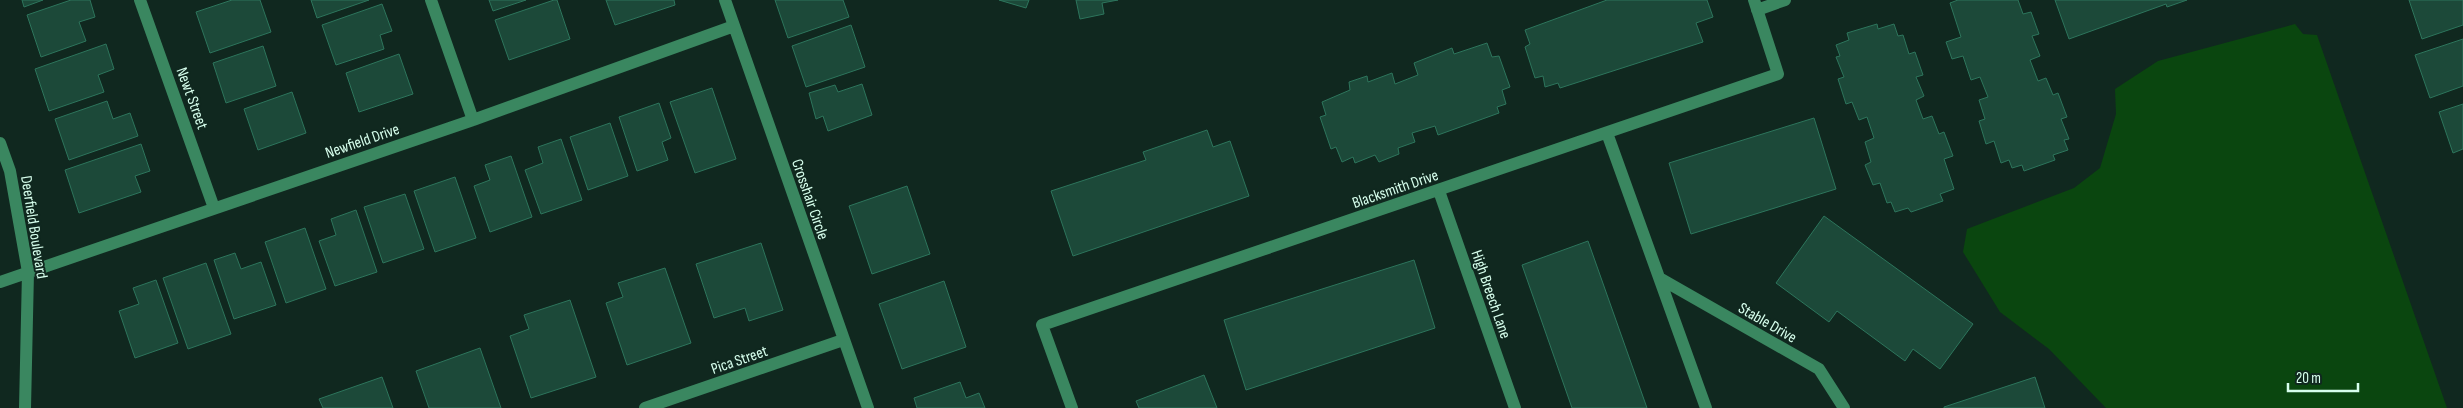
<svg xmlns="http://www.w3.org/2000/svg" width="2463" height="408" viewBox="0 0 2463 408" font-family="'Sofia Sans Condensed',sans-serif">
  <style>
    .water { fill: #0a460f }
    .building { fill: #1c4939; stroke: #2d755c }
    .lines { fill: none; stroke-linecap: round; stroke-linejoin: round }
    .minor { stroke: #3a8760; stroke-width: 12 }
    .labels { text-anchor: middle; stroke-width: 4; stroke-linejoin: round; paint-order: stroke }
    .street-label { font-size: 16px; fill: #d7ffed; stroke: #10281f }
  </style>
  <rect width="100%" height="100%" fill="#10281f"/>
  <path class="water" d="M2295 24 2303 34 2317 35 2447 408H2106L2049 349 2000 312 1963 252 1967 229 2074 188 2100 168 2116 114 2115 89 2158 61Z"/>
  <path class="building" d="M22 0H43L24 7Z
    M71 0H90L95 17 79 22 86 41 41 57 27 15Z
    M232 0H260L271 32 210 53 196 12Z
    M311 0H369L317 18Z
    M489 0H526L493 11Z
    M554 0H557L570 39 509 60 495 20Z
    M606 0H674L675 5 615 25Z
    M775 0H843L849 17 788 38Z
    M999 0H1029L1026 8Z
    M1076 0H1118L1102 3 1104 14 1080 19Z
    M1607 0H1707L1713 17 1696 23 1703 42 1560 88 1558 83 1545 87 1543 76 1535 78 1525 47 1530 44 1525 30Z
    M1958 0H2018L2023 14 2031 12 2039 34 2032 36 2040 56 2030 60 2038 81 2046 78 2053 95 2058 93 2067 117 2061 119 2069 139 2064 140 2068 150 2053 155 2055 160 2024 171 2022 165 2012 168 2009 160 2001 163 1994 141 1986 144 1979 121 1985 119 1979 100 1988 97 1980 77 1971 80 1963 56 1952 59 1946 42 1961 37 1950 3Z
    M2055 0H2187L2167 7 2166 4 2069 39Z
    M2409 0H2463V25L2422 39Z
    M382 4 392 31 380 35 384 49 336 65 322 25Z
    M1877 24 1878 29 1894 24 1898 36 1903 35 1909 54 1915 52 1923 75 1916 77 1924 96 1916 100 1923 119 1932 116 1939 134 1944 132 1953 156 1944 159 1954 189 1940 194 1943 201 1911 212 1908 208 1895 212 1891 202 1887 203 1880 183 1873 185 1865 165 1871 162 1865 142 1874 138 1867 117 1859 120 1852 102 1846 104 1838 79 1844 77 1836 57 1840 56 1836 45 1849 40 1847 33Z
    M851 25 865 67 806 87 792 46Z
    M2463 39V86L2430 98 2415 55Z
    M1487 43 1492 57 1499 56 1510 87 1502 90 1506 104 1497 107 1499 113 1438 135 1435 126 1412 133 1415 142 1398 148 1399 154 1379 162 1375 155 1355 163 1353 157 1342 162 1336 147 1331 149 1320 117 1326 115 1322 102 1350 90 1349 82 1367 76 1368 82 1392 73 1395 84 1418 75 1414 63 1452 48 1454 54Z
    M106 44 114 69 98 75 104 92 49 111 35 69Z
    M263 46 276 86 226 103 213 63Z
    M399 54 413 94 359 112 346 73Z
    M862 84 872 115 828 131 823 116 816 119 809 93 835 85 838 92Z
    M712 88 736 159 695 173 670 102Z
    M292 92 306 133 258 150 244 109Z
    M107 101 113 119 130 113 138 136 69 160 55 119Z
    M659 103 671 138 662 142 668 160 637 171 619 117Z
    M2463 104V149L2453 153 2439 112Z
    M1814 118 1836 189 1691 234 1669 163Z
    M610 123 628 176 588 190 570 137Z
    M1207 130 1213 147 1230 141 1249 196 1073 256 1051 191 1146 160 1143 152Z
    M561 139 582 200 541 214 525 170 543 163 538 147Z
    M141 144 150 171 135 176 141 192 79 213 65 170Z
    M511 156 532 217 490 232 474 186 490 180 485 165Z
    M455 177 476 238 435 252 414 191Z
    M907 186 930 254 872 274 849 206Z
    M405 194 424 249 383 263 364 207Z
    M356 210 377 272 335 286 319 241 336 235 331 219Z
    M1824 216 1973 324 1940 369 1913 349 1905 361 1837 311 1829 322 1776 283Z
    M305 228 326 289 286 303 265 242Z
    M1588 241 1647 408H1572L1522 265Z
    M761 243 783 310 749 321 745 308 714 318 696 264Z
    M235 253 241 269 261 262 276 305 234 319 214 260Z
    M1414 260 1435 328 1246 390 1224 320Z
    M206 263 231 334 188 349 163 278Z
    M665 268 691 343 627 365 606 303 623 297 618 283Z
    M156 280 178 343 135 358 119 311 139 304 133 288Z
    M944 281 966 347 902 369 879 304Z
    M570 300 596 377 531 398 510 336 529 329 524 315Z
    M480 348 501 408H429L416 371Z
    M1204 375 1217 408H1139L1136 401Z
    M382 377 393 408H323L319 399Z
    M2035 377 2045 408H1944V407Z
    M960 382 966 398 979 393 985 408H917L914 398Z"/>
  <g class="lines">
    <path class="minor" d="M140 0 214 208
      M431 0 473 120
      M725 0 868 408
      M1757 10 1785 0
      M1607 133 1706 408
      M0 143 10 171 28 272 25 408
      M1439 191 1515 408
      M1661 279 1819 369 1844 408
      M0 282 473 120 734 26
      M645 408 843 340
      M1072 408 1042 325 1778 74 1754 0"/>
  </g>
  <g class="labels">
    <g class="street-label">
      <text transform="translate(193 98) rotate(70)" y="6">Newt Street</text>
      <text transform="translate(362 140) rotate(-19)" y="6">Newfield Drive</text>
      <text transform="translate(1395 188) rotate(-19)" y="6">Blacksmith Drive</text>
      <text transform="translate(811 199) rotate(71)" y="6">Crosshair Circle</text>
      <text transform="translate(35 227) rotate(81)" y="6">Deerfield Boulevard</text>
      <text transform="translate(1492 294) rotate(71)" y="6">High Breech Lane</text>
      <text transform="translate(1768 322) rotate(30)" y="6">Stable Drive</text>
      <text transform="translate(739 359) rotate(-19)" y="6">Pica Street</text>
    </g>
  </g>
  <path d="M2288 383v8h70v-8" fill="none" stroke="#d7ffed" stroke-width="2.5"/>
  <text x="2296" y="383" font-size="15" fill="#d7ffed" stroke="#10281f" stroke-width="4" paint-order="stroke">20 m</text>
</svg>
